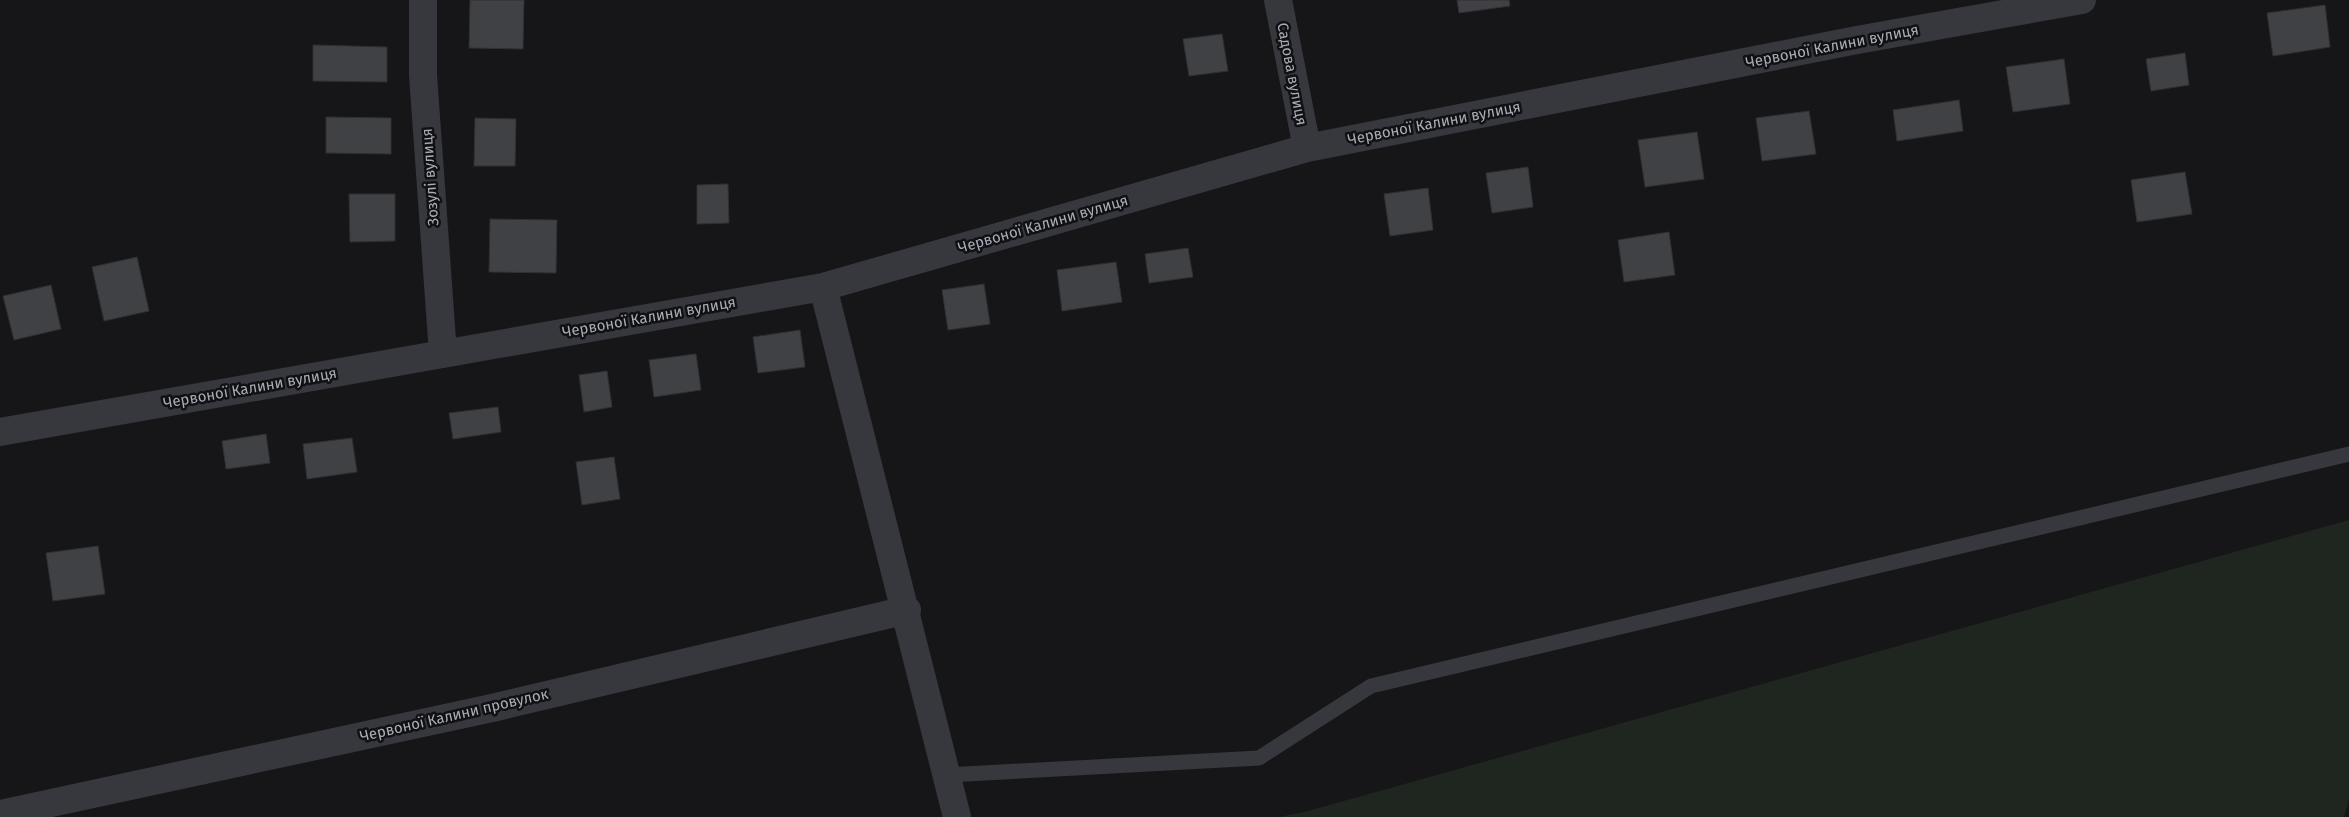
<svg xmlns="http://www.w3.org/2000/svg" width="2349" height="817" viewBox="0 0 2349 817" font-family="'Fira Sans',sans-serif">
  <style>
    .green { fill: #1e261f }
    .building { fill: #404145; stroke: #303034 }
    .lines { fill: none; stroke-linecap: round; stroke-linejoin: round }
    .service { stroke: #37383d; stroke-width: 15 }
    .minor { stroke: #37383d; stroke-width: 28 }
    .labels { text-anchor: middle; stroke-width: 5; stroke-linejoin: round; paint-order: stroke }
    .street-label { font-size: 15px; fill: #a8adb8; stroke: #111113 }
  </style>
  <rect width="100%" height="100%" fill="#161618"/>
  <path class="green" d="M2349 520V799L2344 817H1279L1308 811Z"/>
  <path class="building" d="M470 0H524L523 49 469 48Z
    M1457 0H1509L1510 6 1459 13Z
    M2325 5 2330 47 2273 56 2267 13Z
    M1222 34 1228 71 1189 76 1183 39Z
    M313 45 387 47V82L313 81Z
    M2185 53 2189 85 2151 91 2146 59Z
    M2064 59 2070 104 2013 112 2006 67Z
    M1959 100 1963 131 1897 141 1893 110Z
    M1809 111 1816 154 1762 161 1756 118Z
    M326 117 391 118V154L326 153Z
    M475 118 516 119 515 166H474Z
    M1697 132 1704 179 1645 187 1638 140Z
    M1528 167 1533 207 1492 213 1486 173Z
    M2185 172 2192 214 2137 222 2131 180Z
    M728 184 729 223 697 224V185Z
    M1428 188 1433 230 1390 236 1384 194Z
    M349 194H395V241L350 242Z
    M490 219 557 220 556 273 489 272Z
    M1669 232 1675 275 1624 282 1618 240Z
    M1188 248 1193 277 1149 283 1145 254Z
    M137 257 149 311 104 321 92 267Z
    M1116 262 1122 302 1062 311 1057 270Z
    M984 284 990 324 948 330 942 290Z
    M51 285 61 329 14 340 3 296Z
    M800 330 805 367 758 373 753 337Z
    M696 354 701 390 654 397 649 360Z
    M607 371 612 407 584 412 579 375Z
    M498 407 501 432 453 439 449 413Z
    M266 434 270 463 226 469 222 441Z
    M352 438 357 472 307 479 303 444Z
    M614 457 620 499 582 505 576 462Z
    M98 546 105 594 53 601 46 553Z"/>
  <g class="lines">
    <path class="service" d="M947 775 1259 758 1371 686 2349 454"/>
    <path class="minor" d="M423 0V75L443 354
      M1278 0 1307 148
      M823 287 957 817
      M0 432 823 287 1307 148 1857 40 2082 0
      M0 814 492 708 907 610"/>
  </g>
  <g class="labels">
    <g class="street-label">
      <text transform="translate(1832 46) rotate(-11)" y="5">Червоної Калини вулиця</text>
      <text transform="translate(1292 74) rotate(79)" y="5">Садова вулиця</text>
      <text transform="translate(1434 123) rotate(-11)" y="5">Червоної Калини вулиця</text>
      <text transform="translate(430 177) rotate(-94)" y="5">Зозулі вулиця</text>
      <text transform="translate(1043 224) rotate(-16)" y="5">Червоної Калини вулиця</text>
      <text transform="translate(649 317) rotate(-10)" y="5">Червоної Калини вулиця</text>
      <text transform="translate(250 388) rotate(-10)" y="5">Червоної Калини вулиця</text>
      <text transform="translate(454 715) rotate(-13)" y="5">Червоної Калини провулок</text>
    </g>
  </g>
</svg>
